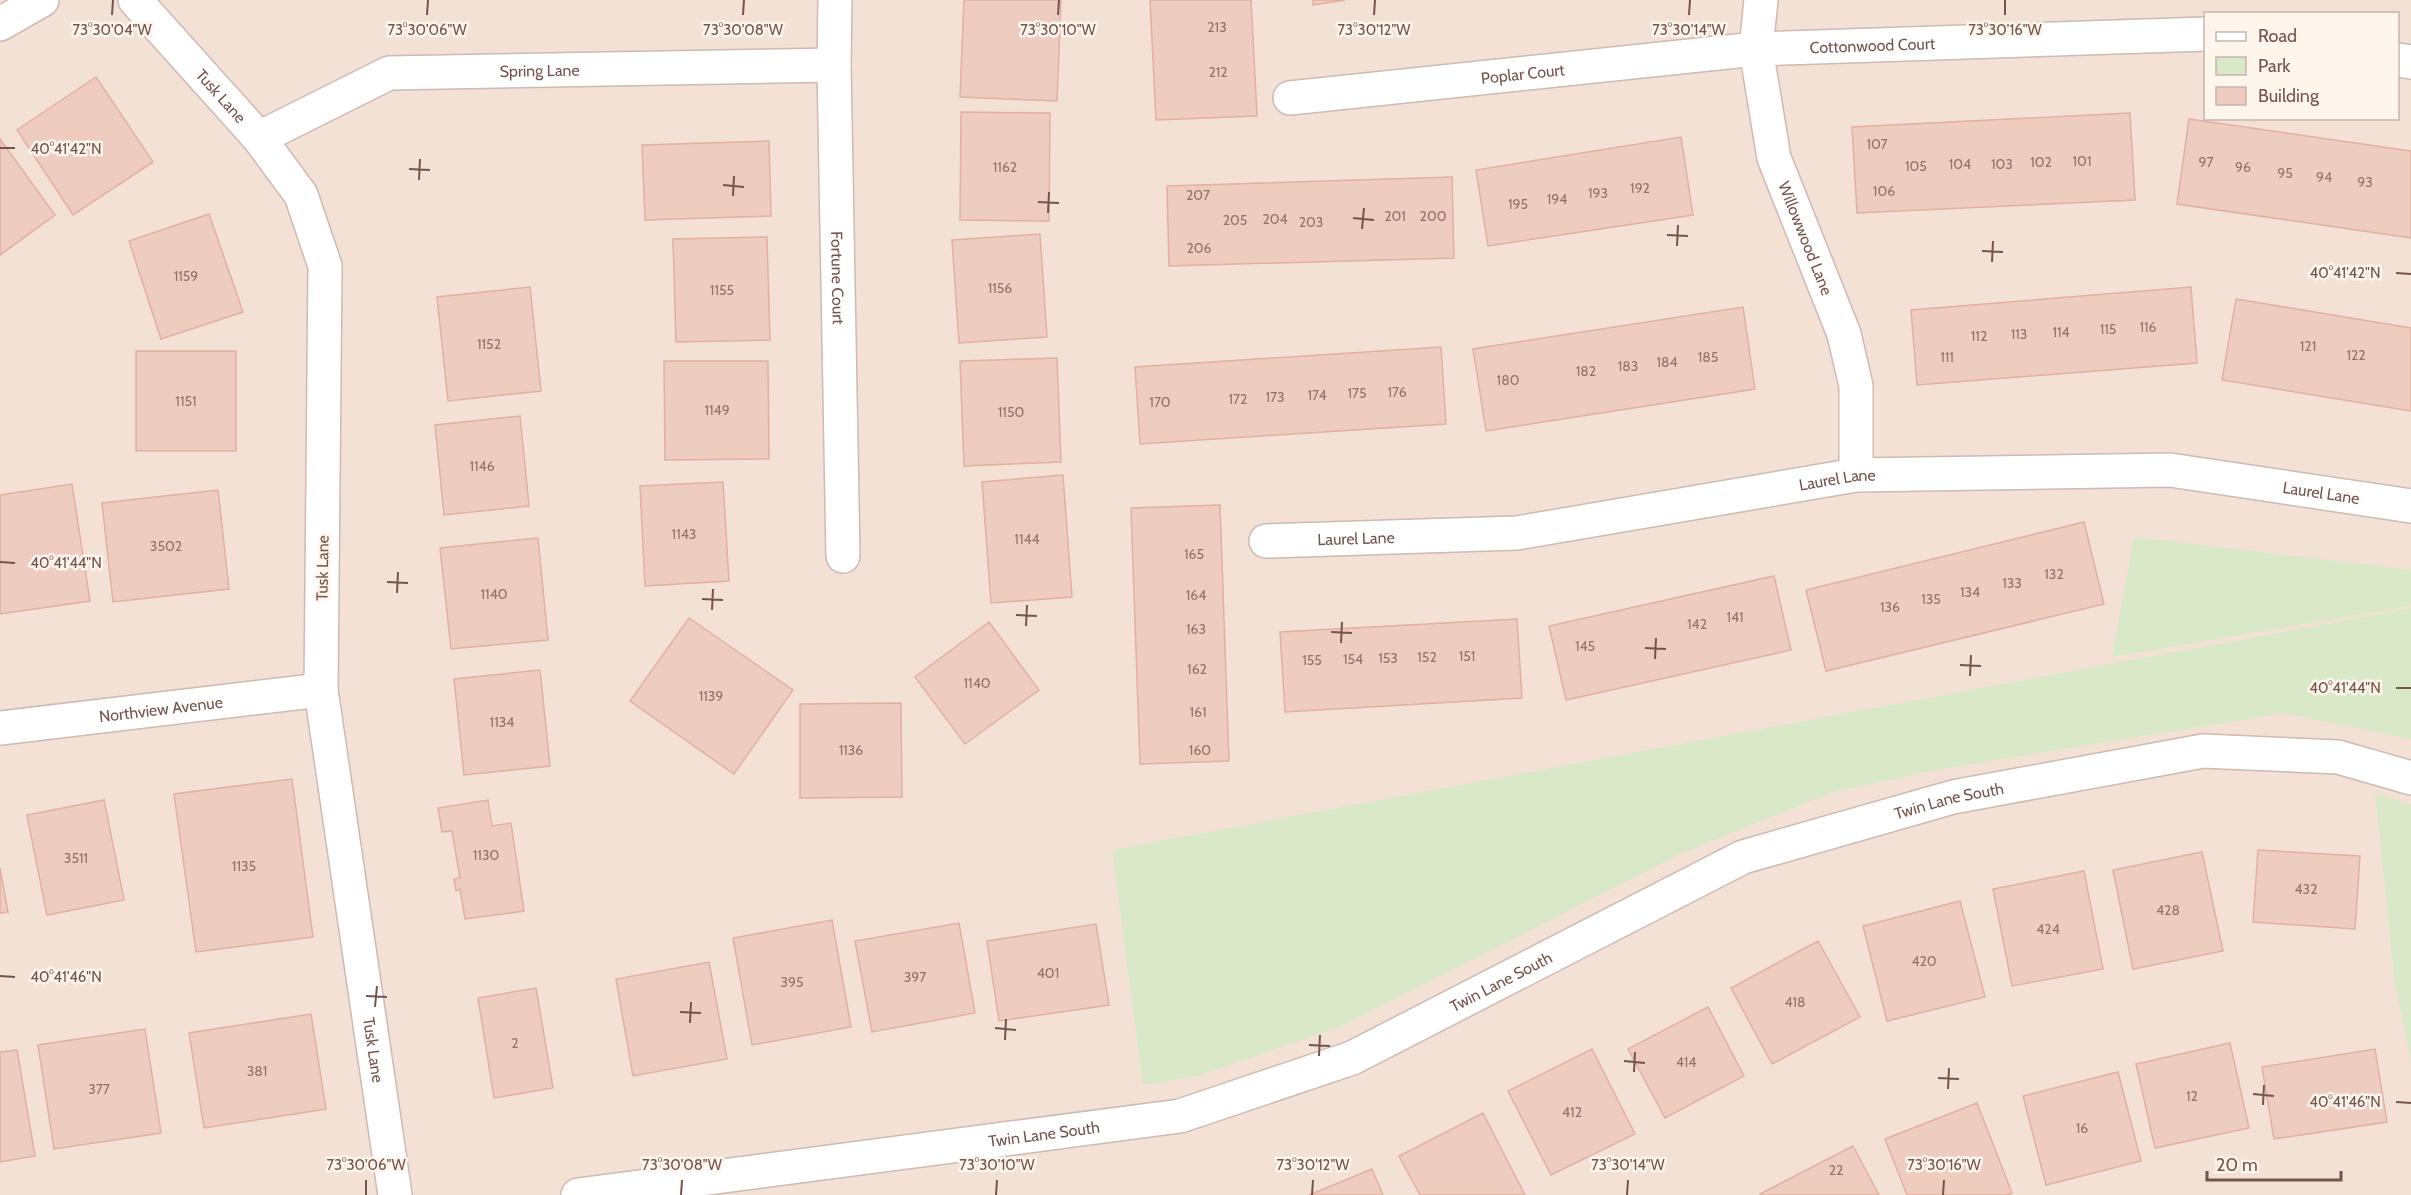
<svg xmlns="http://www.w3.org/2000/svg" width="2411" height="1195" viewBox="0 0 2411 1195" font-family="Cabin,sans-serif">
  <style>
    .residential { fill: #f3e1d6; fill-rule: evenodd }
    .green { fill: #d9e8c6 }
    .building { fill: #efccc0; stroke: #e1b0a1; stroke-width: 1.5 }
    .lines { fill: none; stroke-linecap: round; stroke-linejoin: round }
    .minor-casing { stroke: #cfb9b0; stroke-width: 36 }
    .minor { stroke: #fff; stroke-width: 33 }
    .ticks { fill: none; stroke: #74554c; stroke-width: 2 }
    .labels { text-anchor: middle; stroke-width: 5; stroke-linejoin: round; paint-order: stroke }
    .number-label { font-size: 14px; fill: #937369 }
    .street-label { font-size: 16px; fill: #74554c; stroke: #fef5ed }
    .ticks-label { font-size: 15px; text-anchor: middle; fill: #74554c; stroke: #fef5ed; stroke-width: 5; stroke-linejoin: round; paint-order: stroke }
  </style>
  <rect width="100%" height="100%" fill="#fbf1e7"/>
  <path class="residential" d="M0 0H2411V1195H0ZM2206 14H2398V118H2206Z"/>
  <path class="green" d="M2134 537 2411 570V606L2112 657Z
    M2411 608V739L2284 713 1930 771 1833 792 1682 853 1339 1027 1197 1076 1143 1085 1112 850Z
    M2375 793 2411 805V1060L2395 984Z"/>
  <path class="building" d="M964 0H1061L1057 101 960 97Z
    M1150 0H1251L1257 116 1156 120Z
    M1313 0H1345L1313 5Z
    M96 77 153 162 73 215 17 130Z
    M961 112 1050 113 1049 221 960 220Z
    M2130 113 2135 200 1857 213 1852 127Z
    M2189 119 2411 151V238L2177 204Z
    M1681 137 1693 215 1488 246 1476 170Z
    M0 139 55 215 0 255Z
    M769 141 771 216 645 220 642 145Z
    M1452 177 1454 258 1169 266 1167 186Z
    M209 214 243 312 161 339 129 241Z
    M1040 234 1047 337 959 343 952 240Z
    M767 237 770 340 676 342 673 239Z
    M530 287 541 391 448 401 437 297Z
    M2191 287 2197 363 1917 385 1911 310Z
    M2236 299 2411 328V411L2222 380Z
    M1743 307 1755 389 1486 431 1473 349Z
    M1441 347 1446 424 1140 444 1135 367Z
    M136 351H236V451H136Z
    M1057 358 1061 462 964 466 960 361Z
    M664 361H768L769 459 665 460Z
    M520 416 529 506 444 515 435 425Z
    M1063 475 1072 597 991 603 982 482Z
    M723 482 729 581 645 586 640 486Z
    M72 484 90 601 0 614V495Z
    M218 490 229 589 113 602 102 503Z
    M1220 505 1229 761 1140 764 1131 508Z
    M2084 522 2104 604 1826 671 1806 590Z
    M538 538 548 640 451 649 440 548Z
    M1774 576 1791 650 1566 700 1549 626Z
    M689 618 793 690 734 774 630 701Z
    M1517 619 1522 698 1285 712 1280 632Z
    M989 622 1039 690 965 744 915 677Z
    M540 670 550 766 464 775 454 679Z
    M901 703 902 797 800 798V704Z
    M292 779 313 937 196 952 174 794Z
    M104 800 124 900 47 915 27 815Z
    M488 800 492 826 511 823 524 911 465 919 460 889 456 891 454 879 460 878 452 831 442 832 438 808Z
    M2258 850 2360 856 2355 929 2253 922Z
    M2202 852 2223 951 2133 969 2113 870Z
    M0 868 8 912 0 913Z
    M2084 871 2103 969 2012 986 1993 889Z
    M1960 901 1985 997 1887 1021 1863 926Z
    M832 920 851 1027 752 1045 733 938Z
    M959 923 975 1013 872 1032 855 941Z
    M1096 924 1109 1005 999 1021 987 941Z
    M1818 941 1860 1017 1772 1064 1731 988Z
    M709 962 727 1059 633 1076 616 979Z
    M536 988 553 1088 494 1098 478 998Z
    M1708 1007 1744 1076 1665 1118 1628 1049Z
    M311 1014 326 1109 204 1128 189 1033Z
    M145 1029 161 1133 54 1149 38 1045Z
    M2230 1043 2249 1128 2155 1148 2136 1064Z
    M1592 1049 1635 1134 1551 1175 1508 1091Z
    M2375 1049 2387 1122 2274 1139 2262 1067Z
    M17 1050 35 1156 0 1162V1052Z
    M2118 1072 2141 1161 2046 1185 2023 1096Z
    M1977 1103 2012 1193 2007 1195H1907L1885 1139Z
    M1483 1113 1525 1195H1420L1399 1156Z
    M1853 1146 1879 1195H1760V1194Z
    M1372 1169 1383 1195H1309Z"/>
  <g class="lines">
    <defs>
      <g id="minor">
        <path id="s1" d="M135 0 259 138 301 195 325 266 321 690 395 1195"/>
        <path id="s2" d="M835 0 834 65 843 556"/>
        <path id="s3" d="M1761 0 1756 49 1774 158 1844 334 1856 386V475"/>
        <path d="M0 24 42 0"/>
        <path d="M2398 60 2411 62"/>
        <path id="s4" d="M1290 98 1756 49 2206 34"/>
        <path id="s5" d="M259 138 389 73 834 65"/>
        <path id="s6" d="M1266 541 1517 533 1856 475 2170 470 2411 506"/>
        <path id="s7" d="M0 728 321 690"/>
        <path id="s8" d="M578 1195 1180 1116 1352 1058 1743 857 1953 797 2203 751 2338 757 2411 778"/>
      </g>
    </defs>
    <use href="#minor" class="minor-casing"/>
    <use href="#minor" class="minor"/>
  </g>
  <path class="ticks" d="M112 15 113 0M427 15 428 0M743 15 744 0M1058 15 1059 0M1374 15 1375 0M1689 15 1690 0M2005 15V0M0 148H15M409 169 430 170M419 180 420 159M723 185 744 187M733 196 734 176M1038 202 1059 203M1048 213 1049 192M1353 218 1374 220M1362 229 1364 208M1667 235 1688 236M1677 246 1678 225M1982 251 2003 252M1992 262 1993 241M2396 273 2411 274M0 562 15 563M387 582 408 583M397 593 398 572M702 599 723 600M712 610 713 589M1016 615 1037 616M1026 626 1027 605M1331 632 1352 633M1341 643 1342 622M1645 648 1666 649M1655 659 1656 638M1960 665 1981 666M1970 676 1971 655M2396 688H2411M0 976 15 977M366 996 387 997M375 1007 377 986M680 1012 701 1013M690 1023 691 1002M995 1028 1016 1030M1005 1040 1006 1019M1309 1045 1330 1046M1319 1056 1320 1035M1624 1061 1645 1063M1634 1072 1635 1052M1938 1078 1959 1079M1948 1089 1949 1068M2253 1094 2274 1096M2396 1102 2411 1103M2263 1105 2264 1085M366 1195V1180M681 1195 682 1180M996 1195 997 1180M1312 1195 1313 1180M1627 1195 1628 1180M1943 1195 1944 1180"/>
  <g class="labels">
    <g class="number-label">
      <text x="1217" y="32">213</text>
      <text x="1218" y="77">212</text>
      <text x="1877" y="149">107</text>
      <text x="2082" y="166">101</text>
      <text x="2041" y="167">102</text>
      <text x="2206" y="167">97</text>
      <text x="1960" y="169">104</text>
      <text x="2002" y="169">103</text>
      <text x="1916" y="171">105</text>
      <text x="1005" y="172">1162</text>
      <text x="2243" y="172">96</text>
      <text x="2285" y="178">95</text>
      <text x="2324" y="182">94</text>
      <text x="2365" y="187">93</text>
      <text x="1640" y="193">192</text>
      <text x="1884" y="196">106</text>
      <text x="1598" y="198">193</text>
      <text x="1198" y="200">207</text>
      <text x="1557" y="204">194</text>
      <text x="1518" y="209">195</text>
      <text x="1395" y="221">201</text>
      <text x="1433" y="221">200</text>
      <text x="1275" y="224">204</text>
      <text x="1235" y="225">205</text>
      <text x="1311" y="227">203</text>
      <text x="1199" y="253">206</text>
      <text x="186" y="281">1159</text>
      <text x="1000" y="293">1156</text>
      <text x="722" y="295">1155</text>
      <text x="2148" y="332">116</text>
      <text x="2108" y="334">115</text>
      <text x="2061" y="337">114</text>
      <text x="2019" y="339">113</text>
      <text x="1979" y="341">112</text>
      <text x="489" y="349">1152</text>
      <text x="2308" y="351">121</text>
      <text x="2356" y="360">122</text>
      <text x="1708" y="362">185</text>
      <text x="1947" y="362">111</text>
      <text x="1667" y="367">184</text>
      <text x="1628" y="371">183</text>
      <text x="1586" y="376">182</text>
      <text x="1508" y="385">180</text>
      <text x="1397" y="397">176</text>
      <text x="1357" y="398">175</text>
      <text x="1317" y="400">174</text>
      <text x="1275" y="402">173</text>
      <text x="1238" y="404">172</text>
      <text x="186" y="406">1151</text>
      <text x="1160" y="407">170</text>
      <text x="717" y="415">1149</text>
      <text x="1011" y="417">1150</text>
      <text x="482" y="471">1146</text>
      <text x="684" y="539">1143</text>
      <text x="1027" y="544">1144</text>
      <text x="166" y="551">3502</text>
      <text x="1194" y="559">165</text>
      <text x="2054" y="579">132</text>
      <text x="2012" y="588">133</text>
      <text x="1970" y="597">134</text>
      <text x="494" y="599">1140</text>
      <text x="1196" y="600">164</text>
      <text x="1931" y="604">135</text>
      <text x="1890" y="612">136</text>
      <text x="1735" y="622">141</text>
      <text x="1697" y="629">142</text>
      <text x="1196" y="634">163</text>
      <text x="1585" y="651">145</text>
      <text x="1467" y="661">151</text>
      <text x="1427" y="662">152</text>
      <text x="1388" y="663">153</text>
      <text x="1353" y="664">154</text>
      <text x="1312" y="665">155</text>
      <text x="1197" y="674">162</text>
      <text x="977" y="688">1140</text>
      <text x="711" y="701">1139</text>
      <text x="1198" y="717">161</text>
      <text x="502" y="727">1134</text>
      <text x="851" y="755">1136</text>
      <text x="1200" y="755">160</text>
      <text x="486" y="860">1130</text>
      <text x="76" y="863">3511</text>
      <text x="244" y="871">1135</text>
      <text x="2306" y="894">432</text>
      <text x="2168" y="915">428</text>
      <text x="2048" y="934">424</text>
      <text x="1924" y="966">420</text>
      <text x="1048" y="978">401</text>
      <text x="915" y="982">397</text>
      <text x="792" y="987">395</text>
      <text x="1795" y="1007">418</text>
      <text x="515" y="1048">2</text>
      <text x="1686" y="1067">414</text>
      <text x="257" y="1076">381</text>
      <text x="99" y="1094">377</text>
      <text x="2192" y="1101">12</text>
      <text x="1572" y="1117">412</text>
      <text x="2082" y="1133">16</text>
      <text x="1836" y="1175">22</text>
    </g>
    <g class="street-label">
      <text dy="6" stroke="none"><textPath href="#s4" startOffset="585">Cottonwood Court</textPath></text>
      <text dy="6" stroke="none"><textPath href="#s5" startOffset="296">Spring Lane</textPath></text>
      <text dy="6" stroke="none"><textPath href="#s4" startOffset="234">Poplar Court</textPath></text>
      <text dy="6" stroke="none"><textPath href="#s1" startOffset="129">Tusk Lane</textPath></text>
      <text dy="6" stroke="none"><textPath href="#s3" startOffset="246">Willowwood Lane</textPath></text>
      <text dy="6" stroke="none"><textPath href="#s2" startOffset="278">Fortune Court</textPath></text>
      <text dy="6" stroke="none"><textPath href="#s6" startOffset="576">Laurel Lane</textPath></text>
      <text dy="6" stroke="none"><textPath href="#s6" startOffset="1062">Laurel Lane</textPath></text>
      <text dy="6" stroke="none"><textPath href="#s6" startOffset="90">Laurel Lane</textPath></text>
      <text transform="translate(322 568) rotate(-89)" y="6">Tusk Lane</text>
      <text dy="6" stroke="none"><textPath href="#s7" startOffset="162">Northview Avenue</textPath></text>
      <text dy="6" stroke="none"><textPath href="#s8" startOffset="1442">Twin Lane South</textPath></text>
      <text dy="6" stroke="none"><textPath href="#s8" startOffset="956">Twin Lane South</textPath></text>
      <text dy="6" stroke="none"><textPath href="#s1" startOffset="1119">Tusk Lane</textPath></text>
      <text dy="6" stroke="none"><textPath href="#s8" startOffset="470">Twin Lane South</textPath></text>
    </g>
  </g>
  <g class="ticks-label">
    <text x="112" y="35">73°30'04"W</text>
    <text x="427" y="35">73°30'06"W</text>
    <text x="743" y="35">73°30'08"W</text>
    <text x="1058" y="35">73°30'10"W</text>
    <text x="1374" y="35">73°30'12"W</text>
    <text x="1689" y="35">73°30'14"W</text>
    <text x="2005" y="35">73°30'16"W</text>
    <text x="66" y="154">40°41'42"N</text>
    <text x="2345" y="278">40°41'42"N</text>
    <text x="66" y="568">40°41'44"N</text>
    <text x="2345" y="693">40°41'44"N</text>
    <text x="66" y="982">40°41'46"N</text>
    <text x="2345" y="1107">40°41'46"N</text>
    <text x="366" y="1170">73°30'06"W</text>
    <text x="682" y="1170">73°30'08"W</text>
    <text x="997" y="1170">73°30'10"W</text>
    <text x="1313" y="1170">73°30'12"W</text>
    <text x="1628" y="1170">73°30'14"W</text>
    <text x="1944" y="1170">73°30'16"W</text>
  </g>
  <rect x="2204" y="12" width="195" height="108" fill="#fef5ed" stroke="#c7b5ad" stroke-width="1.5"/>
  <rect x="2216" y="32" width="30" height="9" fill="#ffffff" stroke="#c7b5ad" stroke-width="1.5"/>
  <text x="2258" y="42" font-size="18" fill="#74554c">Road</text>
  <rect x="2216" y="57" width="30" height="18" fill="#d9e8c6" stroke="#c7b5ad" stroke-width="1.5"/>
  <text x="2258" y="72" font-size="18" fill="#74554c">Park</text>
  <rect x="2216" y="87" width="30" height="18" fill="#efccc0" stroke="#c7b5ad" stroke-width="1.5"/>
  <text x="2258" y="102" font-size="18" fill="#74554c">Building</text>
  <path d="M2207 1171v9h134v-9" fill="none" stroke="#74554c" stroke-width="3"/>
  <text x="2216" y="1171" font-size="18" fill="#74554c" stroke="#fef5ed" stroke-width="4.5" paint-order="stroke">20 m</text>
</svg>
